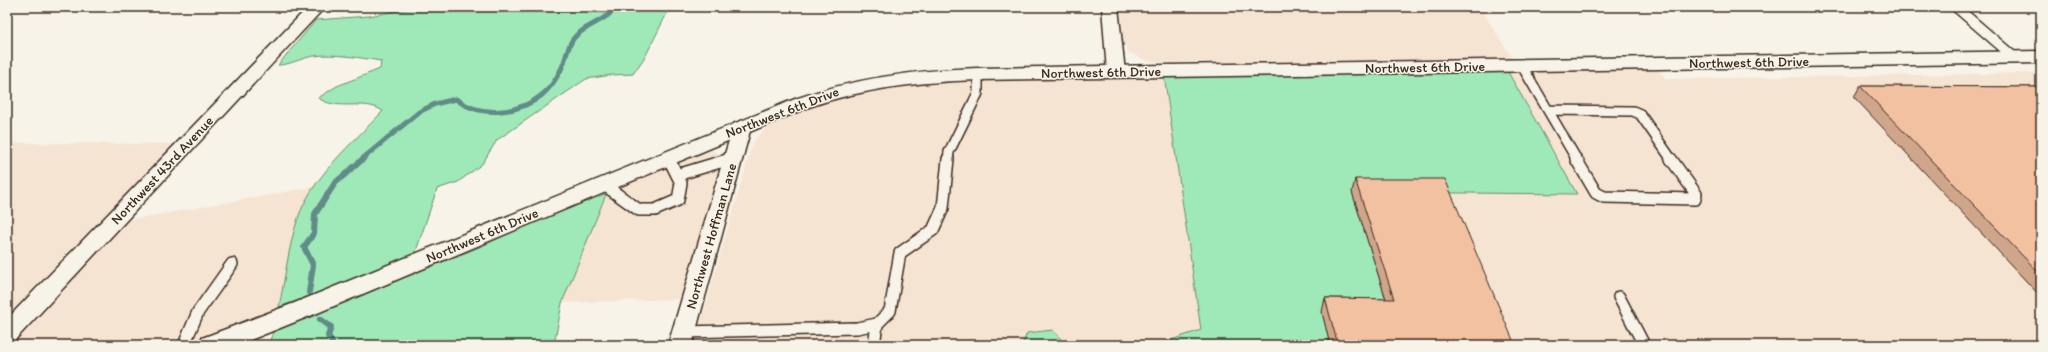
<svg xmlns="http://www.w3.org/2000/svg" width="2048" height="352" viewBox="0 0 2048 352" font-family="Itim,sans-serif">
  <style>
    .built { fill: #f6e4d3 }
    .green { fill: #9fe9b8; stroke: #6d8a6b }
    .lines { fill: none; stroke-linecap: round; stroke-linejoin: round }
    .stream-far1 { stroke: #608b88; stroke-width: 5 }
    .stream { stroke: #608b88; stroke-width: 6 }
    .service-far1-casing { stroke: #3b2a1e; stroke-width: 12 }
    .service-casing { stroke: #3b2a1e; stroke-width: 14 }
    .minor-casing { stroke: #3b2a1e; stroke-width: 3 }
    .secondary-casing { stroke: #3b2a1e; stroke-width: 3 }
    .service-far1 { stroke: #f7f3e8; stroke-width: 9 }
    .service { stroke: #f7f3e8; stroke-width: 11 }
    .minor { fill: #f7f3e8; fill-rule: evenodd }
    .secondary { fill: #f7f3e8; fill-rule: evenodd }
    .wall { fill: #d0a68b; stroke: #3b2a1e }
    .building { fill: #f2c1a2; stroke: #3b2a1e }
    .labels { text-anchor: middle; stroke-width: 3; stroke-linejoin: round; paint-order: stroke }
    .street-label { font-size: 14px; fill: #3b2a1e; stroke: #f7f3e8 }
  </style>
  <rect width="100%" height="100%" fill="#f7f3e8"/>
  <filter id="ink" filterUnits="userSpaceOnUse"><feTurbulence type="fractalNoise" baseFrequency=".025" numOctaves="2"/><feDisplacementMap in="SourceGraphic" scale="8" xChannelSelector="R" yChannelSelector="G"/><feConvolveMatrix kernelMatrix="1 2 1 2 8 2 1 2 1" color-interpolation-filters="sRGB"/></filter>
  <g filter="url(#ink)">
    <path class="built" d="M1120 7H1480L1512 58 1170 63 1147 61 1128 52 1123 39Z
      M1658 69 1666 79 2041 73V345H1330L1322 312 1390 313 1352 192 1577 194 1508 72Z
      M1164 75 1201 330 1156 345H1066L1053 330 1027 333 1022 345H694L753 142 769 124 797 111 850 93 897 83 950 79Z
      M7 143 187 144 112 223 335 183 306 308 211 345H7Z
      M713 151 721 155V175L683 299 562 303 609 187 696 154Z"/>
    <path class="green" d="M418 7H670L646 55 633 74 612 75 586 79 497 140 482 164 458 182 437 189 415 254 336 287 279 307C285 279 288 249 297 221 311 177 352 144 383 111 363 98 339 112 318 98L337 86 380 69 381 61C361 58 334 53 314 56 301 58 290 65 278 65L316 20 369 16Z
      M1508 72 1577 194 1352 192 1390 313 1322 312 1330 345H1156L1201 330 1164 75Z
      M609 187 562 303 554 345H268L274 330 482 246Z
      M1053 330 1066 345H1022L1027 333Z"/>
    <g class="lines">
      <path class="stream-far1" d="M361 160 419 112 435 104 456 99C480 118 519 114 542 95 549 89 555 81 559 73 566 63 566 49 573 39 584 25 605 22 617 7"/>
      <path class="stream" d="M309 292 313 265 304 247 314 233 315 214 335 183 363 159
        M320 319 331 327 328 336 332 342 331 345"/>
      <defs>
        <path id="service-far1" d="M1956 7 2015 58
          M1522 66 1577 160
          M1548 110 1633 111 1640 114 1672 160
          M668 157 669 160
          M727 160 733 158
          M948 160 949 152 978 93V74"/>
        <path id="service" d="M1576 159 1596 193 1604 197 1695 199 1696 194 1671 159
          M677 175 730 159
          M603 184 639 210H655L678 200 681 183 669 159
          M1619 297 1644 345
          M683 332 857 328 877 324 890 311 900 253 933 230 943 208 948 159
          M184 345 198 312 232 264
          M874 345 877 324"/>
        <path id="minor" d="M308 7H325L15 340 7 343V319Z
          M1102 7H1118L1125 72 1122 76 1116 77 1110 76 1107 72Z
          M742 121 749 123 751 127 692 345H668L733 127 735 123Z"/>
        <path id="secondary" d="M2041 51V63L978 80C920 82 865 88 809 107L315 314 238 345H198L202 338 297 302 795 99C855 78 915 70 978 68Z"/>
      </defs>
      <use href="#service-far1" class="service-far1-casing"/>
      <use href="#service" class="service-casing"/>
      <use href="#minor" class="minor-casing"/>
      <use href="#secondary" class="secondary-casing"/>
      <use href="#service-far1" class="service-far1"/>
      <use href="#service" class="service"/>
      <use href="#minor" class="minor"/>
      <use href="#secondary" class="secondary"/>
    </g>
    <path class="wall" d="M1860 86 2041 87V297L1854 97Z
      M1355 179 1515 345H1330L1322 312 1325 298 1386 299 1352 192Z"/>
    <path class="building" d="M1860 86 2041 87V275Z
      M1355 179H1445L1515 345H1338L1325 298 1394 299Z"/>
  </g>
  <g class="labels">
    <g class="street-label">
      <text transform="translate(1749 62) rotate(-1)" y="5">Northwest 6th Drive</text>
      <text transform="translate(1425 67) rotate(-1)" y="5">Northwest 6th Drive</text>
      <text transform="translate(1101 72) rotate(-1)" y="5">Northwest 6th Drive</text>
      <text transform="translate(782 112) rotate(-21)" y="5">Northwest 6th Drive</text>
      <text transform="translate(162 170) rotate(-47)" y="5">Northwest 43rd Avenue</text>
      <text transform="translate(482 235) rotate(-23)" y="5">Northwest 6th Drive</text>
      <text transform="translate(711 236) rotate(-74)" y="5">Northwest Hoffman Lane</text>
    </g>
  </g>
  <rect width="2048" height="352" fill="none" stroke="#f7f3e8" stroke-width="24"/>
  <rect x="12" y="12" width="2024" height="328" fill="none" stroke="#3b2a1e" stroke-width="1.5" filter="url(#ink)"/>
</svg>
